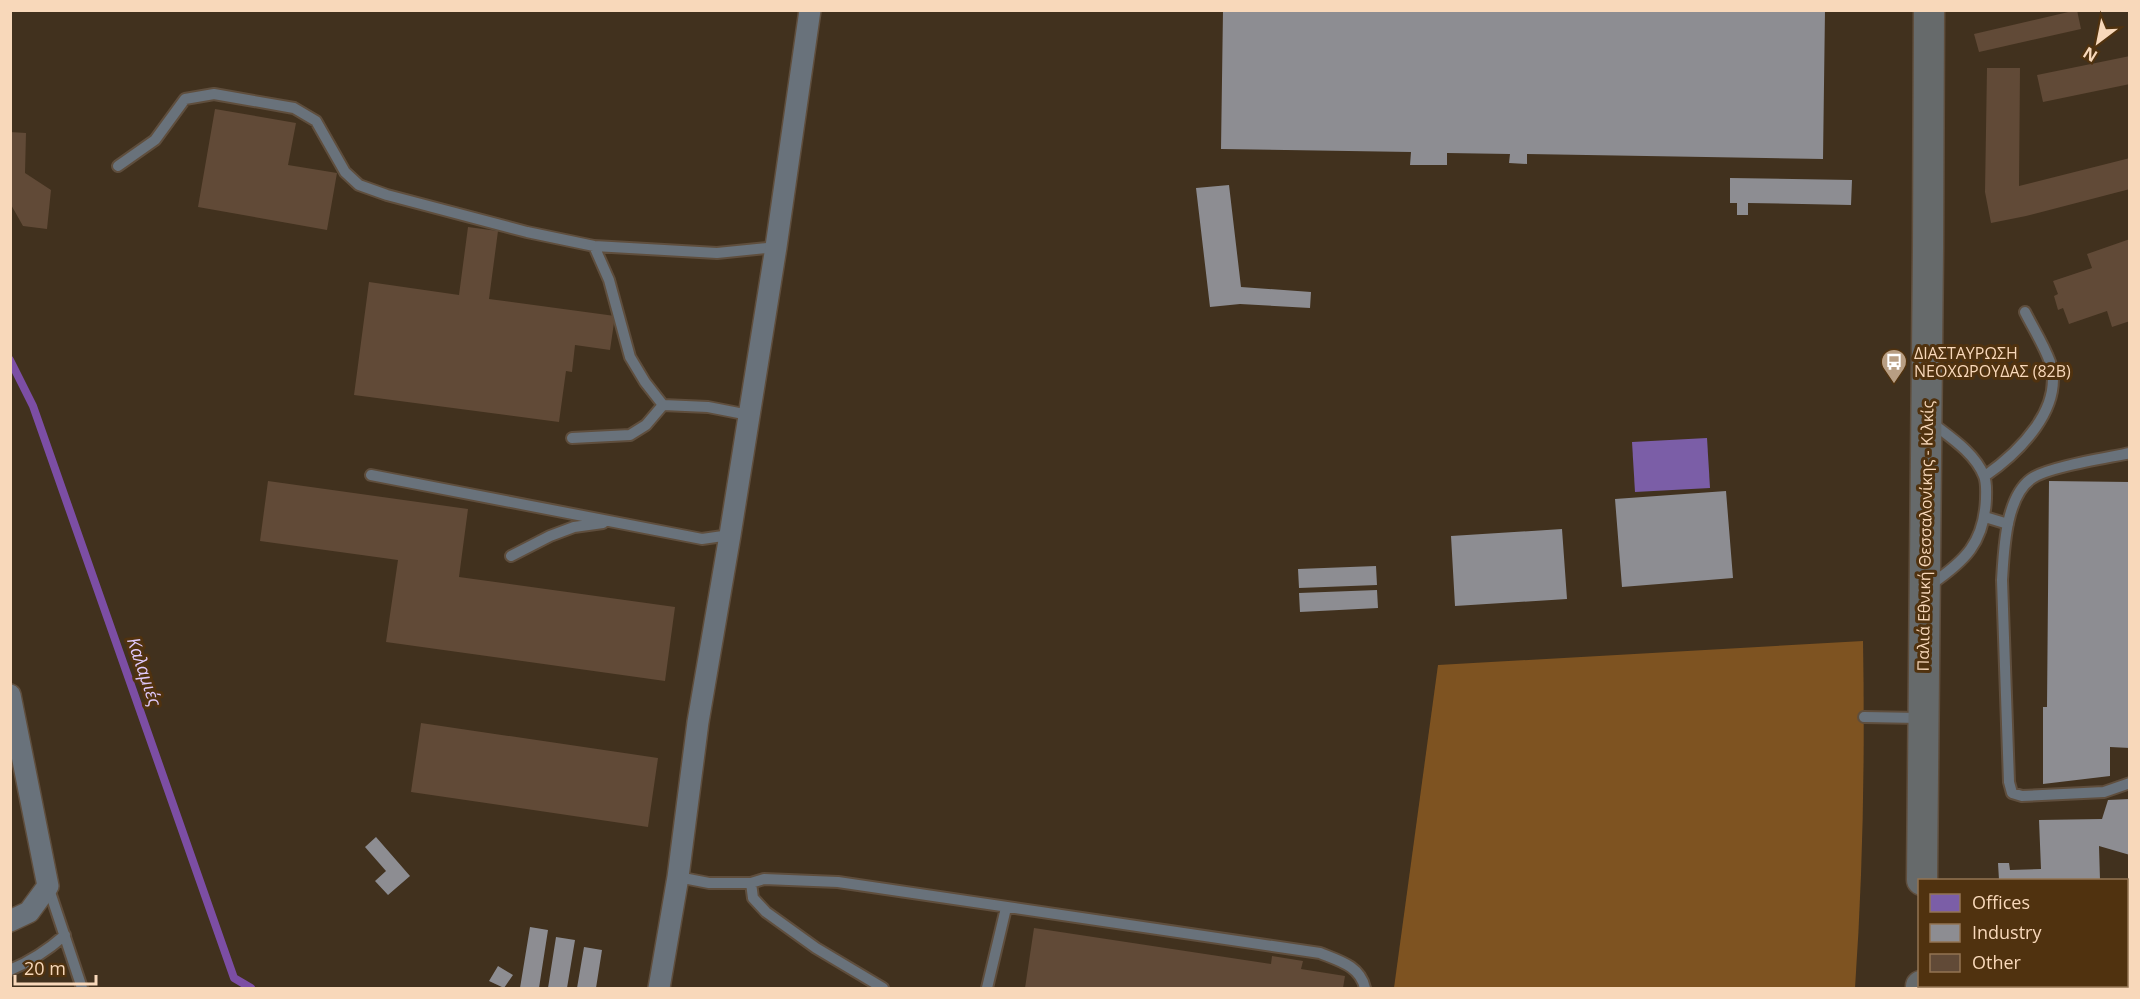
<svg xmlns="http://www.w3.org/2000/svg" width="2140" height="999" viewBox="0 0 2140 999" font-family="'Open Sans',sans-serif">
  <style>
    .green { fill: #7e5321 }
    .offices { fill: #7b5ea7 }
    .industry { fill: #8d8d92 }
    .lines { fill: none; stroke-linecap: round; stroke-linejoin: round }
    .stream { stroke: #7c4ea4; stroke-width: 8 }
    .building { fill: #614a37 }
    .lane-casing { stroke: #5f4e3d; stroke-width: 14 }
    .street-casing { stroke: #5f4e3d; stroke-width: 24 }
    .secondary-casing { stroke: #5f4e3d; stroke-width: 33 }
    .lane { stroke: #69727b; stroke-width: 10 }
    .street { stroke: #69727b; stroke-width: 21 }
    .secondary { stroke: #666a6b; stroke-width: 30 }
    .labels { text-anchor: middle; stroke-width: 6; stroke-linejoin: round; paint-order: stroke }
    .poi-label { font-size: 16px; fill: #f8d8ba; stroke: #50320f; text-anchor: start }
    .street-label { font-size: 16px; fill: #f8d8ba; stroke: #50320f }
    .water-label { font-size: 18px; font-style: italic; fill: #dfc8fa; stroke: #50320f }
  </style>
  <rect width="100%" height="100%" fill="#41311e"/>
  <path class="green" d="M1863 641C1865 757 1863 873 1855 988H1394L1438 665Z"/>
  <path class="offices" d="M1707 438 1710 488 1635 492 1632 442Z"/>
  <path class="industry" d="M1223 10H1825L1823 159 1527 154V164L1509 163 1510 154 1447 153V165H1410L1411 152 1221 149Z
    M1730 178 1852 180 1851 205 1748 203V215H1737V203H1730Z
    M1229 185 1241 287 1311 292 1310 308 1240 304 1210 307 1196 188Z
    M2049 481 2130 482V748L2110 747V776L2043 784V707H2047Z
    M1726 491 1733 578 1622 587 1615 499Z
    M1562 529 1567 599 1455 606 1451 536Z
    M1376 566 1377 585 1299 588 1298 569Z
    M1377 590 1378 608 1300 612 1299 593Z
    M2130 799V855L2099 846 2100 880H1999L1998 863H2009L2010 870 2041 869 2039 820 2102 819 2108 800Z
    M376 837 410 876 388 895 375 881 386 871 365 847Z
    M530 927 548 930 539 988H520Z
    M556 937 575 940 567 988H548Z
    M584 947 602 950 596 988H577Z
    M498 966 513 975 504 988 489 981Z"/>
  <g class="lines">
    <path class="stream" d="M10 360 33 406 234 978 251 988"/>
  </g>
  <path class="building" d="M2077 10 2081 29 1979 52 1974 34Z
    M2130 56V84L2043 102 2037 75Z
    M1987 68H2020L2019 186 2130 158V189L2026 216 1991 223 1985 192Z
    M215 109 296 123 288 165 337 173 327 230 198 207Z
    M10 132 26 133 25 173 51 190 47 229 23 226 10 203Z
    M468 227 498 231 489 299 615 316 610 350 575 345 572 372 566 371 559 422 354 395 369 282 459 295Z
    M2130 239V321L2112 327 2107 311 2069 324 2063 308 2058 310 2054 296 2058 294 2053 281 2092 268 2087 254Z
    M268 481 468 509 459 577 675 607 665 681 386 642 398 560 260 541Z
    M421 723 658 758 648 827 411 792Z
    M1034 928 1271 964 1272 956 1303 961 1301 969 1345 976 1343 988H1025Z"/>
  <g class="lines">
    <defs>
      <path id="lane" d="M118 166 155 140 185 99 214 94 294 108 316 121 345 172 359 185 387 195 527 232 594 246 717 253 776 247
        M594 246 609 280 630 357 645 382 663 405
        M572 438 630 435 646 425 663 405 708 407 749 415
        M2130 453C2107 458 2047 467 2031 479 2005 498 2004 551 2002 580L2009 782 2012 793 2022 796 2104 792 2130 783
        M371 475 702 539 730 535
        M1985 476C2018 453 2065 408 2050 362 2044 345 2033 328 2025 312
        M1985 517 2008 524
        M511 556 550 536 574 527 603 523
        M1930 585C1965 561 1984 543 1986 499 1986 492 1987 483 1984 476 1975 453 1950 437 1932 423
        M1864 717 1920 718
        M678 877 709 883H751L764 879 838 882 1320 953C1340 961 1360 966 1365 988
        M751 883 753 898 766 912 816 948 883 988
        M48 886 82 988
        M2126 947 2130 941
        M10 970C32 961 48 950 65 935
        M987 988 1006 908
        M2112 988 2113 986"/>
      <path id="street" d="M10 695 48 886 29 912 10 921
        M659 988 678 877 698 722 730 535 776 247 810 10"/>
      <path id="secondary" d="M1922 880 1928 248 1929 10
        M1921 988V986"/>
    </defs>
    <use href="#lane" class="lane-casing"/>
    <use href="#street" class="street-casing"/>
    <use href="#secondary" class="secondary-casing"/>
    <use href="#lane" class="lane"/>
    <use href="#street" class="street"/>
    <use href="#secondary" class="secondary"/>
  </g>
  <defs>
    <symbol id="bus-pin" viewBox="-11 -11 22 30"><path d="M0 17L-7.5 6A9.5 9.5 0 1 1 7.5 6Z" fill="#b89e83" stroke="#50320f"/><path d="M-5-6H5V4H4V6H2V4H-2V6H-4V4H-5ZM-3.5-4V0h7V-4ZM-3.5 1.2v1.5H-2V1.2ZM2 1.2v1.5H3.5V1.2Z" fill="#fff"/></symbol>
  </defs>
  <g fill-rule="evenodd">
    <use href="#bus-pin" x="1879" y="347" width="30" height="40"/>
  </g>
  <g class="labels">
    <g class="poi-label">
      <text x="1914" y="359">ΔΙΑΣΤΑΥΡΩΣΗ<tspan x="1914" dy="18">ΝΕΟΧΩΡΟΥΔΑΣ (82Β)</tspan></text>
    </g>
    <g class="street-label">
      <text transform="translate(1925 536) rotate(-89)" y="6">Παλιά Εθνική Θεσσαλονίκης - Κιλκίς</text>
    </g>
    <g class="water-label">
      <text transform="translate(144 672) rotate(71)" y="6">Καλαμιές</text>
    </g>
  </g>
  <rect width="2140" height="999" fill="none" stroke="#f8d8ba" stroke-width="24"/>
  <rect x="1918" y="879" width="210" height="108" fill="#50320f" stroke="#937453" stroke-width="1.5"/>
  <rect x="1930" y="894" width="30" height="18" fill="#7b5ea7" stroke="#937453" stroke-width="1.5"/>
  <text x="1972" y="909" font-size="18" fill="#f8d8ba">Offices</text>
  <rect x="1930" y="924" width="30" height="18" fill="#8d8d92" stroke="#937453" stroke-width="1.5"/>
  <text x="1972" y="939" font-size="18" fill="#f8d8ba">Industry</text>
  <rect x="1930" y="954" width="30" height="18" fill="#614a37" stroke="#937453" stroke-width="1.5"/>
  <text x="1972" y="969" font-size="18" fill="#f8d8ba">Other</text>
  <g transform="translate(2098 42) rotate(212)" stroke="#50320f" stroke-width="4.5" paint-order="stroke">
  <path d="M0-4.5L10 22L0 15L-10 22Z" fill="#f8d8ba"/>
  <text y="-9" font-size="16" font-weight="bold" text-anchor="middle" fill="#f8d8ba">N</text>
  </g>
  <path d="M15 975v9h81v-9" fill="none" stroke="#f8d8ba" stroke-width="3"/>
  <text x="24" y="975" font-size="18" fill="#f8d8ba" stroke="#50320f" stroke-width="4.5" paint-order="stroke">20 m</text>
</svg>
